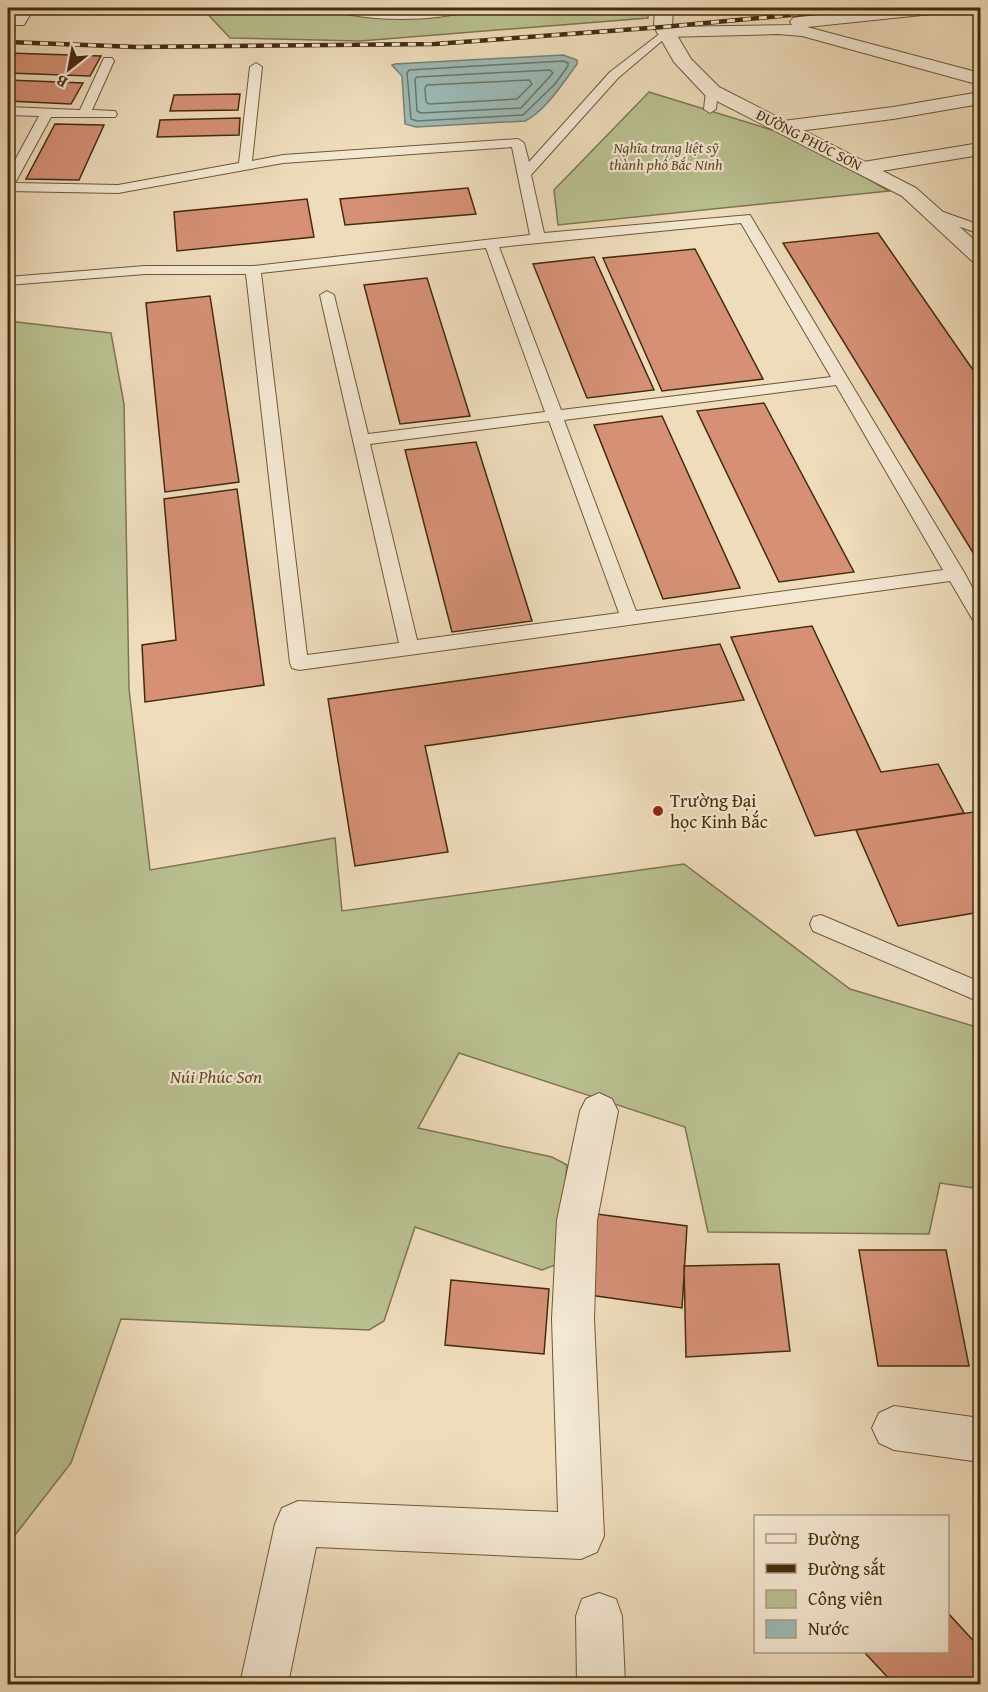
<svg xmlns="http://www.w3.org/2000/svg" width="988" height="1692" viewBox="0 0 988 1692" font-family="'Gentium Book Plus',serif">
  <style>
    .green { fill: #b9c090; stroke: #7e764e; stroke-width: 1.5 }
    .water { fill: #9bbab7; stroke: #788272; stroke-width: 1.5 }
    .lines { fill: none; stroke-linecap: round; stroke-linejoin: round }
    .shore { stroke: #707461; stroke-width: 1.5 }
    .building { fill: #d59076; stroke: #442d0b; stroke-width: 1.5 }
    .service-casing { stroke: #6e5937; stroke-width: 2 }
    .minor-casing { stroke: #6e5937; stroke-width: 2 }
    .tertiary-casing { stroke: #6e5937; stroke-width: 2 }
    .service { fill: #f4e8d3; fill-rule: evenodd }
    .minor { fill: #f4e8d3; fill-rule: evenodd }
    .tertiary { fill: #f4e8d3; fill-rule: evenodd }
    .rail-casing { stroke: #442d0b; stroke-width: 4.5 }
    .rail { stroke: #f4e8d3; stroke-width: 3; stroke-dasharray: 8; stroke-linecap: butt }
    .poi-dot { fill: #8f2418; stroke: #f4e8d3; stroke-width: 2 }
    .labels { text-anchor: middle; stroke-width: 4.5; stroke-linejoin: round; paint-order: stroke }
    .far-street-label { font-size: 15px; fill: #442d0b; stroke: #f4e8d3 }
    .far-park-label { font-size: 15px; font-style: italic; fill: #5b4a26; stroke: #f4e8d3 }
    .poi-label { font-size: 18px; fill: #442d0b; stroke: #f4e8d3; text-anchor: start }
    .park-label { font-size: 18px; font-style: italic; fill: #5b4a26; stroke: #f4e8d3 }
  </style>
  <rect width="100%" height="100%" fill="#eedcbb"/>
  <filter id="stains"><feTurbulence type="fractalNoise" baseFrequency=".00333" numOctaves="4"/><feColorMatrix values="0 0 0 0 .2 0 0 0 0 .09 0 0 0 0 .02 0 0 0 .5 -.17"/></filter>
  <radialGradient id="worn" r=".72"><stop offset=".6" stop-color="#630" stop-opacity="0"/><stop offset="1" stop-color="#630" stop-opacity=".3"/></radialGradient>
  <path class="green" d="M202 8H648V18L360 41 230 38Z
    M649 92 785 134 808 144 889 191 558 225 554 190Z
    M8 321 111 333 124 404 129 689 150 870 335 838 342 911 684 864 850 989 980 1028V1189L940 1183 929 1234 708 1232 685 1127 459 1053 418 1128 552 1157 567 1165 560 1244 555 1265 542 1270 415 1227 384 1321 369 1330 121 1319 71 1463 8 1544Z"/>
  <path class="water" d="M563 55 577 60V64C563 83 546 110 525 121L416 127 405 124 402 76 392 65 395 64Z"/>
  <g class="lines">
    <path class="shore" d="M563 61 568 63V66L555 84 523 115 417 121 411 119 407 73 409 70Z
      M550 70 553 73 521 108 421 113 417 111 415 79 417 77Z
      M529 80 532 84 517 99 429 104 426 102 425 88 427 85Z"/>
  </g>
  <path class="building" d="M8 53 101 56 90 76 8 73Z
    M8 80 83 83 71 104 8 101Z
    M240 94 238 110 170 111 174 95Z
    M240 118 239 135 157 137 160 120Z
    M55 124 104 125 79 180 26 179Z
    M468 188 476 214 345 225 340 199Z
    M307 199 314 237 177 251 174 212Z
    M878 233 980 380V564L783 243Z
    M695 249 763 379 662 391 603 258Z
    M594 257 654 390 587 398 533 264Z
    M427 278 470 416 400 424 364 285Z
    M210 296 239 482 165 492 146 303Z
    M764 403 854 572 779 582 697 411Z
    M662 416 740 588 663 599 594 425Z
    M476 442 532 621 452 632 405 450Z
    M237 489 264 685 145 702 142 645 176 640 164 499Z
    M812 626 881 772 938 764 964 813 815 836 731 637Z
    M720 644 744 700 425 746 448 852 355 866 328 699Z
    M980 811V912L898 926 856 830Z
    M589 1213 687 1226 682 1308 582 1294Z
    M859 1250H946L969 1366H878Z
    M779 1264 790 1351 686 1357 684 1266Z
    M451 1280 549 1289 544 1354 445 1345Z
    M948 1613 980 1648V1684H894L864 1652H948Z"/>
  <g class="lines">
    <defs>
      <path id="service" d="M325 8 401 12 478 8 476 10C428 22 375 22 327 10Z
        M666 29 670 30V34L618 78 531 175 544 233 750 215 965 574 980 602V623L974 622 950 581 299 670 292 668 290 663 246 274H145L8 285V277L145 266H253L530 235 512 147 283 163 118 193 8 191V173L39 116 8 115V107L80 110 104 58H112L114 61 92 110 115 111 117 114 115 117H51L15 183 118 185 239 163 250 67 256 63 262 67 252 161 283 155 518 139 524 143 529 162 610 72ZM741 223 831 377 561 410 499 247ZM486 248 545 412 368 434 334 295 327 291 320 295 399 643 307 655 261 273ZM836 385 943 570 636 611 564 420ZM549 421 619 613 417 640 370 444Z
        M712 87 718 91 716 109 710 113 704 109 706 91Z
        M932 208 980 225V234L927 215 925 212 927 209Z
        M821 915 980 982V1002L813 931 810 924 813 917Z"/>
      <path id="minor" d="M16 8H34L24 25H12L9 21Z
        M892 8H950L947 12 941 13 807 27 980 73V85L802 36 778 34 666 37 660 36 657 32 660 28 666 27 792 25 790 22 793 18 799 17Z
        M980 92V104L893 119 783 133 776 131 773 127 776 123 783 121 893 107Z
        M980 143V155L863 174 856 172 853 168 856 164 863 162Z
        M599 1093 612 1099 618 1111 597 1220 594 1319 604 1536 597 1552 581 1559 316 1547 288 1684H240L275 1524 282 1508 298 1501 558 1512 552 1319 557 1220 580 1111 586 1099Z
        M894 1406 980 1418V1462L894 1450 879 1443 872 1428 879 1413Z
        M599 1593 616 1599 622 1616 625 1684H577L576 1616 582 1599Z"/>
      <path id="tertiary" d="M655 8H673L672 27 691 59 719 87 916 188 980 245V263L972 261 902 196 705 95 674 62 654 27Z"/>
    </defs>
    <use href="#service" class="service-casing"/>
    <use href="#minor" class="minor-casing"/>
    <use href="#tertiary" class="tertiary-casing"/>
    <use href="#service" class="service"/>
    <use href="#minor" class="minor"/>
    <use href="#tertiary" class="tertiary"/>
    <defs>
      <path id="rail" d="M8 42 137 47 435 44 663 27 864 8"/>
    </defs>
    <use href="#rail" class="rail-casing"/>
    <use href="#rail" class="rail"/>
  </g>
  <circle class="poi-dot" cx="658" cy="811" r="6"/>
  <g class="labels">
    <g class="far-street-label">
      <text transform="translate(809 140) rotate(27)" y="5">ĐƯỜNG PHÚC SƠN</text>
    </g>
    <g class="far-park-label">
      <text x="666" y="153">Nghĩa trang liệt sỹ<tspan x="666" dy="17">thành phố Bắc Ninh</tspan></text>
    </g>
    <g class="poi-label">
      <text x="670" y="807">Trường Đại<tspan x="670" dy="21">học Kinh Bắc</tspan></text>
    </g>
    <g class="park-label">
      <text x="216" y="1083">Núi Phúc Sơn</text>
    </g>
  </g>
  <rect width="988" height="1692" fill="none" stroke="#eedcbb" stroke-width="30"/>
  <rect x="9" y="9" width="970" height="1674" fill="none" stroke="#442d0b" stroke-width="3"/>
  <rect x="15" y="15" width="958" height="1662" fill="none" stroke="#442d0b" stroke-width="1.5"/>
  <rect x="754" y="1515" width="195" height="138" fill="#f4e8d3" stroke="#ae9d83" stroke-width="1.5"/>
  <rect x="766" y="1534" width="30" height="9" fill="#f4e8d3" stroke="#ae9d83" stroke-width="1.5"/>
  <text x="808" y="1545" font-size="18" fill="#442d0b">Đường</text>
  <rect x="766" y="1564" width="30" height="9" fill="#442d0b" stroke="#ae9d83" stroke-width="1.5"/>
  <text x="808" y="1575" font-size="18" fill="#442d0b">Đường sắt</text>
  <rect x="766" y="1590" width="30" height="18" fill="#b9c090" stroke="#ae9d83" stroke-width="1.5"/>
  <text x="808" y="1605" font-size="18" fill="#442d0b">Công viên</text>
  <rect x="766" y="1620" width="30" height="18" fill="#9bbab7" stroke="#ae9d83" stroke-width="1.5"/>
  <text x="808" y="1635" font-size="18" fill="#442d0b">Nước</text>
  <g transform="translate(69 69) rotate(211)" stroke="#f4e8d3" stroke-width="4.5" paint-order="stroke">
  <path d="M0-4.5L10 22L0 15L-10 22Z" fill="#442d0b"/>
  <text y="-9" font-size="16" font-weight="bold" text-anchor="middle" fill="#442d0b">B</text>
  </g>
  <rect width="100%" height="100%" filter="url(#stains)"/>
  <rect width="100%" height="100%" fill="url(#worn)"/>
</svg>
